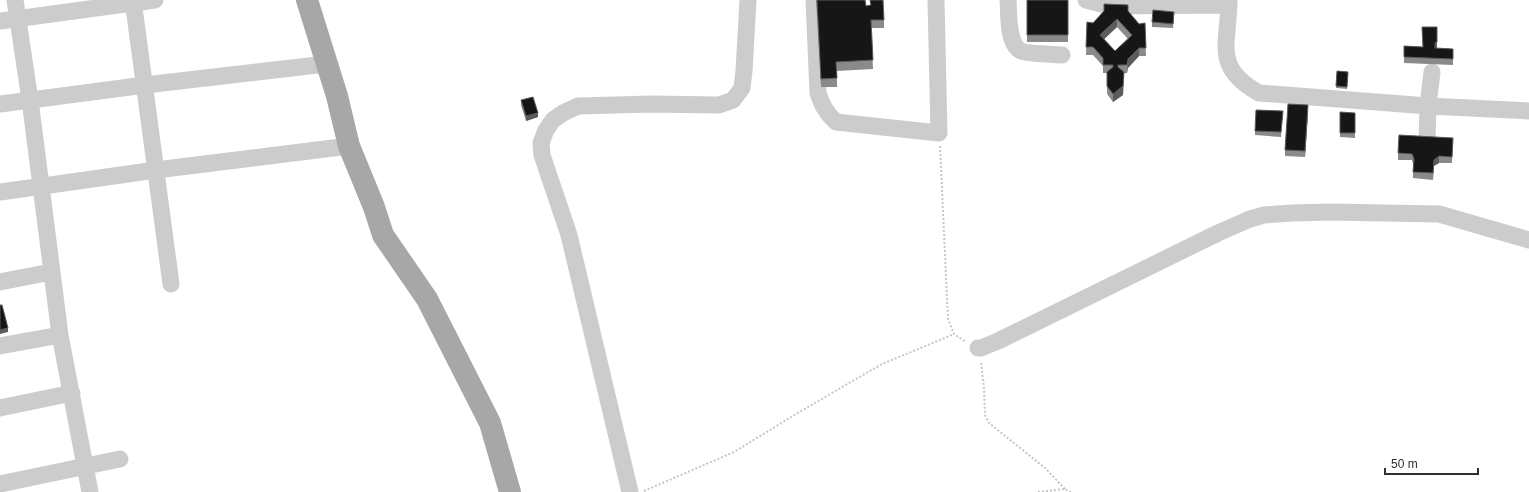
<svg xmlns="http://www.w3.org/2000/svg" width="1529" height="492" viewBox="0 0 1529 492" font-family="Helvetica,sans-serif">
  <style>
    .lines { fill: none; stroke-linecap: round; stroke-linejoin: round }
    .path { stroke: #c6c6c6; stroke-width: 2; stroke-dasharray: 2 2; stroke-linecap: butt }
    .minor { stroke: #ccc; stroke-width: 17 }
    .major { stroke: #a7a7a7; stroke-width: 22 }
    .wall { fill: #8a8a8a; fill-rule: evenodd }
    .shaded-wall { fill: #5c5c5c }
    .building { fill: #161616; stroke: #5c5c5c; fill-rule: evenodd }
  </style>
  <rect width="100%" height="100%" fill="#fff"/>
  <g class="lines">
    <path class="path" d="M940 146 948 319 954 334 966 342
      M981 363 984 388 985 415 989 423 1045 468 1065 489
      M644 491 734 452 801 411 882 364 954 334
      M1038 492 1065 489 1071 492"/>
    <path class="minor" d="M15 0 30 100 60 335 90 492
      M133 0 171 284
      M814 0 818 93C822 105 826 113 836 122L939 133 936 0
      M1008 0C1009 13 1007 44 1021 51 1027 54 1053 54 1062 55
      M1086 0 1109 6 1229 5
      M1229 0C1229 43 1212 67 1259 93L1428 106 1529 111
      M0 21 155 0
      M0 104 145 85 326 64
      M1427 141 1428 106 1432 72
      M0 192 156 170 349 146
      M0 282 51 272
      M0 346 60 335
      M978 348H981L998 341 1218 233 1250 219 1264 215 1292 213 1330 212 1384 213 1439 214 1529 240
      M0 408 72 393
      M0 484 120 459
      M630 492 569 235 542 155 541 143 546 130 553 120 563 113 578 106 651 104 719 105 733 100 742 88 744 71 748 0"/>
    <path class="major" d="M307 0 337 96 349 146 374 207 383 235 427 299 490 423 510 492"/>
  </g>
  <path class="wall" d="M816 0H865L866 6 870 5V0L884 20V28H871L873 69 837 71V87H821Z
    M1027 0H1068V42H1027Z
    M1128 11 1139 24 1145 23 1146 56H1139L1128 68 1127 73H1124L1123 95 1113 102 1107 94V73H1103V66L1093 55H1086L1087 22 1093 23ZM1117 27 1128 39 1115 51 1104 39Z
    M1174 16 1173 28 1152 27V22Z
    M1422 27H1437V48L1453 49V65L1404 63V46L1423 47Z
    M1337 71 1348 72 1347 89 1336 88Z
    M521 100 538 117 526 121 521 105Z
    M1283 111 1281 137 1255 135V131Z
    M1308 112 1305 157 1285 156V150Z
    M1355 113V138L1340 137V133Z
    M1453 138 1452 163H1439L1434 166 1433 180 1413 178V164L1412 160H1398V153Z"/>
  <path class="shaded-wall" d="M1117 19V27L1100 43V35Z
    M1437 42V48L1435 50V43Z
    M1139 48V56L1128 68 1127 73 1128 59Z
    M1124 72 1123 95 1113 102V94Z
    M1308 105V112L1305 157V151Z
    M538 113V117L526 121V116Z
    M1439 156V163L1434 166 1433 180 1434 160Z
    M8 328V332L0 334V330Z"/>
  <path class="building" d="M817 0H865L866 6 871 5 870 0H883L884 20H871L873 60 836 62 837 78 821 79Z
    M1027 0H1068V35H1027Z
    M1104 4 1128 5V11L1139 24 1145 23 1146 48H1139L1128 59 1127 65H1118V67L1124 72 1123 86 1113 94 1107 86V72L1113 67V65H1103V58L1093 47H1086L1087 22 1093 23 1104 11ZM1117 19 1132 35 1115 51 1100 35Z
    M1153 10 1174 12 1173 24 1152 22Z
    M1422 27H1437V42L1435 43V48L1453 49V59L1404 57V46L1423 47Z
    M1337 71 1348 72 1347 87 1336 86Z
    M533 97 538 113 526 116 521 100Z
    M1288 104 1308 105 1305 151 1285 150Z
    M1256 110 1283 111 1281 132 1255 131Z
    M1340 112 1355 113V133H1340Z
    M1399 135 1453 138 1452 157 1439 156 1434 160 1433 173 1413 172 1414 159 1412 154 1398 153Z
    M0 305H2L8 328 0 330Z"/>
  <path d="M1385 468v6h93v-6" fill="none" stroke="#2f2f2f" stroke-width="2"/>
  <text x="1391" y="468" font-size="12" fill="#2f2f2f" stroke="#ffffff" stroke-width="3" paint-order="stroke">50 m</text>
</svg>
